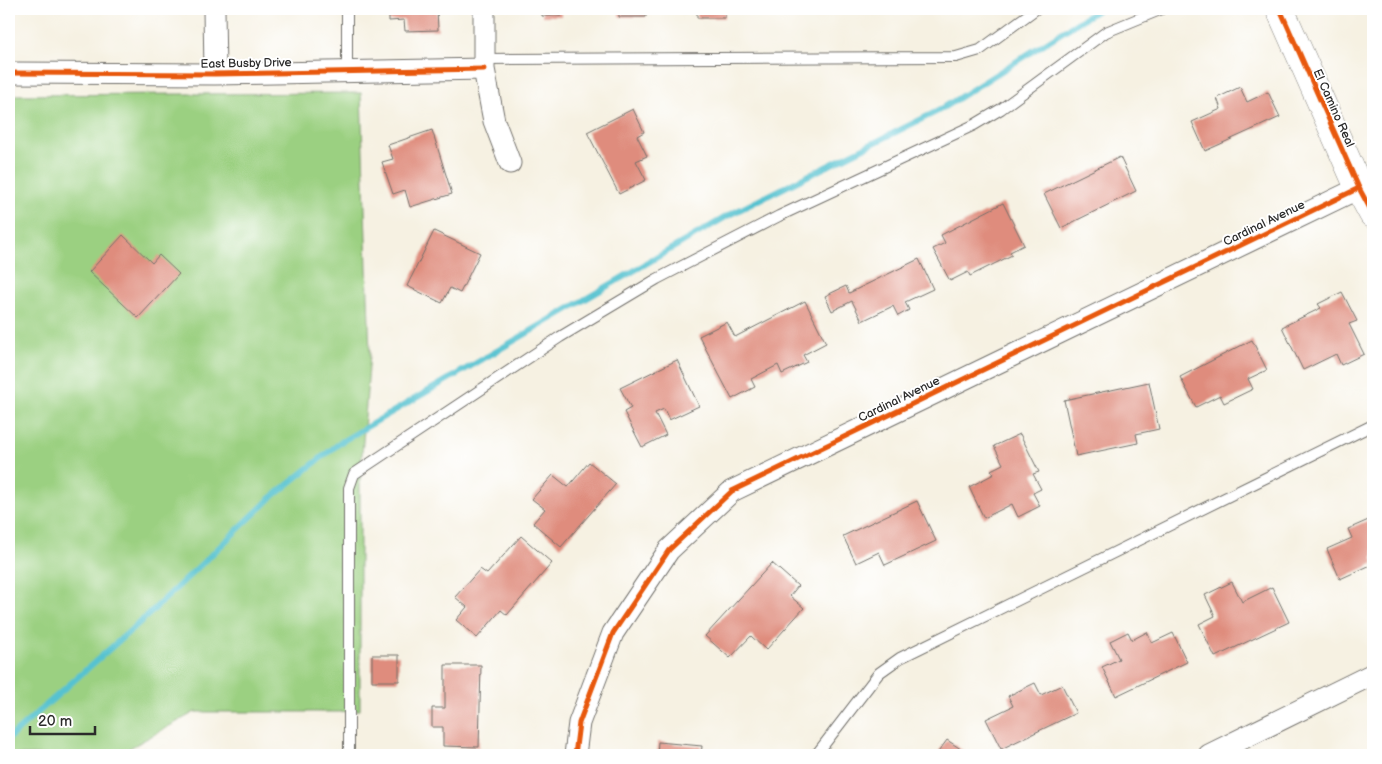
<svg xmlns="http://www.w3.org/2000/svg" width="1382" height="764" viewBox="0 0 1382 764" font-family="'Balsamiq Sans',sans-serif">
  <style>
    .green { fill: #9bd081; stroke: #637e56 }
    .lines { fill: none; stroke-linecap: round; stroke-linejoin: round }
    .stream { stroke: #56c2d0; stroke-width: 6 }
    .building { fill: #df8c7d }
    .lane-casing { stroke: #72706b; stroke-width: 12 }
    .street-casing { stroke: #72706b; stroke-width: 23 }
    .secondary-casing { stroke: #72706b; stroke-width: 29 }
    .lane { stroke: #fff; stroke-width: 10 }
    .street { stroke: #fff; stroke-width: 21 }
    .secondary { stroke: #fff; stroke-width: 28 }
    .cycleway-casing { stroke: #fff; stroke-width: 8 }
    .cycleway { stroke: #e8590c; stroke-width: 5 }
    .labels { text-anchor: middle; stroke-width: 4; stroke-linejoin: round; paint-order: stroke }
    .street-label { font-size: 12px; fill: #2b2b2b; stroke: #fff }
  </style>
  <rect width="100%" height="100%" fill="#fff"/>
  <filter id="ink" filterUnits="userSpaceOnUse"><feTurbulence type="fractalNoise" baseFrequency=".02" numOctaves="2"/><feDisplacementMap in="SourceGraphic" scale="10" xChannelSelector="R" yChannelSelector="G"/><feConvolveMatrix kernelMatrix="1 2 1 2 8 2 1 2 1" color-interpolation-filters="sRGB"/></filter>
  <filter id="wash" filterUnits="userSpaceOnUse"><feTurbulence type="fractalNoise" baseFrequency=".0096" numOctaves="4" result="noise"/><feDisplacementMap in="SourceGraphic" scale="20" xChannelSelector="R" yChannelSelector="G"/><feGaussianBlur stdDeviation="1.12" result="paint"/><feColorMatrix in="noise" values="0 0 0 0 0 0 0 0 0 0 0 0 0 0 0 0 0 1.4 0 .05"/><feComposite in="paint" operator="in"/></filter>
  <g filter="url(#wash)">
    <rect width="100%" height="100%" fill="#f6f1e2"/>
    <path class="green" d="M361 93 370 354 360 480V710L339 712H195L117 755H9V95Z"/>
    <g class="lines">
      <path class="stream" d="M9 738 148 615 271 498 341 442 731 214 938 111 1099 9"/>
    </g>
    <g id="blocks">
      <path class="building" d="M389 9H437L438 30 405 31 404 20 389 21Z
        M542 9H561V16H542Z
        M619 9H646V17H619Z
        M697 9H725V18H697Z
        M1240 87 1247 102 1268 92 1280 117 1205 151 1192 122 1221 109 1217 98Z
        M633 109 644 132 637 136 647 156 636 161 646 180 619 194 587 132Z
        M432 130 452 194 410 207 405 190 393 194 382 162 393 159 388 145Z
        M1120 157 1136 191 1061 228 1044 194Z
        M1003 203 1024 245 1010 252 1012 255 970 276 968 272 950 281 933 249 945 243 941 235Z
        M434 231 480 253 460 293 450 288 442 303 407 286Z
        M123 235 152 263 159 255 179 274 138 318 89 272Z
        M919 259 933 289 905 302 909 310 898 316 893 306 862 321 852 301 832 311 825 296 846 286 849 293Z
        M1342 292 1357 321 1349 324 1364 354 1341 365 1336 354 1303 370 1282 327 1321 308 1318 304Z
        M805 301 826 343 803 355 807 362 782 374 778 365 751 379 755 387 732 399 699 336 727 322 735 337Z
        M1252 340 1267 370 1248 379 1253 389 1224 403 1220 395 1196 407 1180 377Z
        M677 360 699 406 669 420 664 409 655 413 666 435 642 447 624 412 631 408 620 388Z
        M1149 382 1159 429 1136 434 1138 443 1076 456 1064 400Z
        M1020 434 1039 472 1033 474 1041 489 1033 493 1040 506 1018 517 1012 504 984 518 969 487 994 474 991 470 1003 464 994 446Z
        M589 462 616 484 561 547 533 523 545 509 532 499 553 475 568 487Z
        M917 501 936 541 885 565 879 552 856 563 843 536Z
        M1373 518V564L1340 579 1327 549 1352 538 1348 529Z
        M521 536 552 563 507 615 501 610 477 638 456 620 467 607 455 597 480 569 487 574Z
        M772 563 798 586 790 596 804 608 766 650 751 636 730 658 705 636Z
        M1232 582 1242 602 1272 587 1289 622 1215 657 1199 624 1215 616 1205 595Z
        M1128 632 1132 640 1147 632 1152 643 1173 633 1187 662 1116 696 1102 667 1119 659 1110 641Z
        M372 655H399V681H372Z
        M445 665H481L479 747 443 746V727H432V708H445Z
        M1035 683 1041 695 1062 685 1076 713 1001 749 986 719 1013 706 1008 696Z
        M947 740 970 755H936Z
        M658 742 702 746 701 755H657Z"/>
    </g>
  </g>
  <g filter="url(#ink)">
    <use href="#blocks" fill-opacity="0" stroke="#72706b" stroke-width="1"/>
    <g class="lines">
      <defs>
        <path id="lane" d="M347 9V71
          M484 59 956 57 980 50 1036 9
          M349 755V488L354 474 560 337 657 279 779 216 974 125 1001 109 1106 32 1162 9
          M816 755 879 673 900 658 1373 425"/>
        <path id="street" d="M214 9 215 74
          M484 9V69L494 121 510 163
          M9 73 215 74 484 69
          M575 755 579 723 613 633 669 550 732 491 1359 188
          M1209 755 1373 674"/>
        <path id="secondary" d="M1280 9 1359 188 1373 214"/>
      </defs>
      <use href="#lane" class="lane-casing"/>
      <use href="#street" class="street-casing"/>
      <use href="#secondary" class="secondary-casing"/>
      <use href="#lane" class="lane"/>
      <use href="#street" class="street"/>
      <use href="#secondary" class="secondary"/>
      <defs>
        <path id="cycleway" d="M1280 9 1359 188 1373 214
          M9 73 215 74 484 69
          M575 755 579 723 613 633 669 550 732 491 1359 188"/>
      </defs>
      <use href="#cycleway" class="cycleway-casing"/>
      <use href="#cycleway" class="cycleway"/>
    </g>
  </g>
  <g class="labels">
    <g class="street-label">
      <text transform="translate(246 63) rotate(-1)" y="4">East Busby Drive</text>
      <text transform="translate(1334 108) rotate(66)" y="4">El Camino Real</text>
      <text transform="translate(1264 223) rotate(-26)" y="4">Cardinal Avenue</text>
      <text transform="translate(899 399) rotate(-26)" y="4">Cardinal Avenue</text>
    </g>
  </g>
  <rect width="1382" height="764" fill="none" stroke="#fff" stroke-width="30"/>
  <path d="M30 726v8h65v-8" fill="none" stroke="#2b2b2b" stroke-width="2.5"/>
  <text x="38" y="726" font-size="15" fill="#2b2b2b" stroke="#ffffff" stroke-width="4" paint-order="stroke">20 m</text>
</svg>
